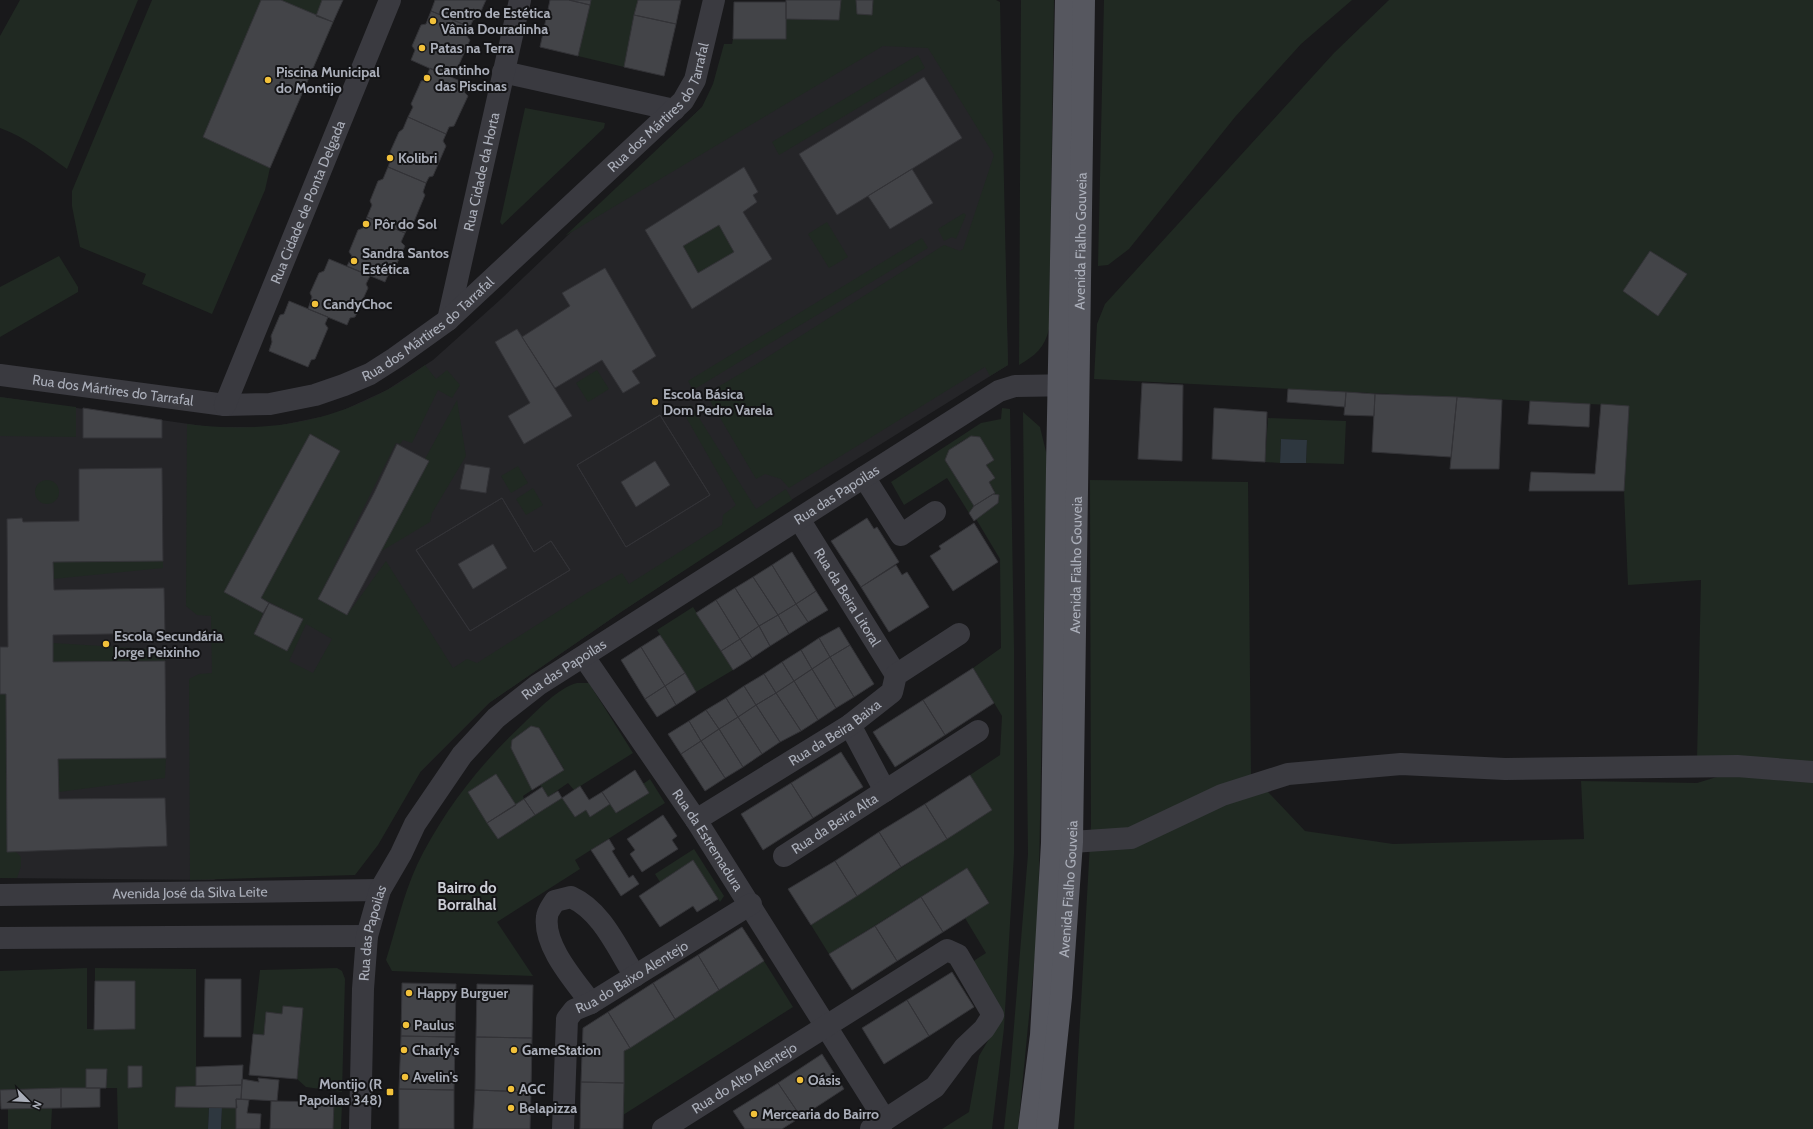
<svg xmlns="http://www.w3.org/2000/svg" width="1813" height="1129" viewBox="0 0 1813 1129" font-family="Cabin,sans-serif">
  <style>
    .built { fill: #252528 }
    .green { fill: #202922; fill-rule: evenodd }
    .water { fill: #2e373f }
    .building { fill: #434448; stroke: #333337; fill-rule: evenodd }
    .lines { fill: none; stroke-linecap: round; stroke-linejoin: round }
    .minor { stroke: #3a3a40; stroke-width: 22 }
    .major { stroke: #56575f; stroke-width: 22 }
    .poi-dot { fill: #f2c13a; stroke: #141416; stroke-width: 1.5 }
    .labels { text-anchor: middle; stroke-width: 4; stroke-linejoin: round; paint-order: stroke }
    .poi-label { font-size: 14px; font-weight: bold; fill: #abafba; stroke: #141416; text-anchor: start }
    .street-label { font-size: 14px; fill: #abafba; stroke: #141416 }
    .neighbourhood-label { font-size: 15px; font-weight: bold; fill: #ccced6; stroke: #141416 }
  </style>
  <rect width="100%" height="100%" fill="#19191b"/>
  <path class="built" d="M998 41 1000 49 1008 365 767 515 621 612 489 703 421 771 214 880 0 878V397L210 427H272L335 414 387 390 433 360 500 300 722 88 748 71 804 43Z"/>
  <path class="green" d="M20 0H138L67 169C46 154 25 137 0 128V36Z
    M152 0H343L270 168 265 190 212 314 142 284 146 274 80 247 72 206V191Z
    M591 0H638L624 67 578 56Z
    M841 0H996L1000 2 1008 365 990 376 985 367 789 488 781 479 765 474 756 479 706 394 755 365 944 245 960 251 963 249 994 155 928 48 883 46 565 236 702 107 713 84 724 44H732L733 39H785L786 19 839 20Z
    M1021 0H1054L1049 329C1045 347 1035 356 1019 365Z
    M1104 0H1352L1301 44 1235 117 1129 249 1108 265 1098 266Z
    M1389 0H1813V764L1697 760 1701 580 1628 585 1624 491 1629 406 1094 379 1097 324 1105 304 1334 53Z
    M918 55 925 68 779 155 772 142Z
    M525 108 605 123 604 128 502 225 500 222Z
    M964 213 966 215 956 239 952 237 944 241 938 229Z
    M827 222 848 257 829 268 808 234Z
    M719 225 734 252 698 273 683 246Z
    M922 238 928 248 693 390 688 381Z
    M59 256 78 287V292L0 337V287Z
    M425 365 436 379 447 370 460 385 452 398 438 390 412 443 403 440 400 444 396 443 318 599 347 615 386 561 453 668 467 659 477 663 590 591 622 573 629 584 722 525 723 515 736 505 682 410 691 405 756 509 786 489 792 500 621 612 489 703 421 771 378 845 355 875 190 880 189 679 199 674 212 673 211 616 197 615 186 606 187 424C258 433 323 425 387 390 400 383 413 374 425 365ZM310 434 340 451 261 598 303 619 287 651 254 634 263 613 225 592ZM313 609 306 624 332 639 313 673 289 661Z
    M597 370 609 389 588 402 576 383Z
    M0 397 76 407V437L0 436Z
    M457 400 466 456 432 513 430 522 380 552 425 459Z
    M1002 408 1010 409 1014 648V854L1004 1028 992 1129H942L969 1112 979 1056 1003 1015 972 964 975 960 986 953 965 918 989 902 967 868 829 954 811 925 992 810 970 775 1000 755 1002 716 973 668 1001 648 1000 559 976 519 998 503 999 495 993 494 995 492 989 482 995 478 986 465 994 460 980 437C965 435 951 447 945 460L974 506 969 513 947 478 904 505 891 482 981 423 1001 419Z
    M1023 412 1040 427 1047 456 1038 924 1018 1129H1004L1010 1075 1028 854Z
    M1268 418 1346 421 1344 464 1306 463 1307 440 1281 439 1280 463 1265 462Z
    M518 466 528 483 511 493 501 476Z
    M35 492a12 12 0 1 1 24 0a12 12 0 1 1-24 0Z
    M1090 480 1248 482 1251 774 1305 831 1393 844 1584 839 1581 781 1697 783 1720 776 1813 780V1129H1074L1091 825Z
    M533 488 543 505 526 515 516 499Z
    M163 561V568L53 579V562Z
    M693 607 733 670 696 692 657 630Z
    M53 643 166 650 165 661 53 662Z
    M577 683H589L633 753 574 790 568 783 548 797 540 785 564 769 539 728 531 726 513 739 511 748 532 790 523 796 524 799 516 805 496 774 468 792 498 839 562 798 575 817 586 810 590 817 610 804 617 813 648 793 643 784 650 779 665 803 575 860 580 869 497 922 533 976 392 971 386 960C396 929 403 895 417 865 443 811 481 763 524 723 539 709 558 688 577 683Z
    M0 694H6L7 852 15 851 21 857V866L17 878H0Z
    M166 758 165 778 59 792 58 759Z
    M694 849 724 896 720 902 693 860 660 882 655 874Z
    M764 961 793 1007 623 1115 624 1051Z
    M87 968V1029H135V981H95V968L196 969V1086L176 1087 175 1107H209L208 1129H118L117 1088H106L107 1069 86 1088 0 1090V971ZM129 1066H142V1087H128Z
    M337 968 342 971 345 979 342 1092 306 1087 297 1079 303 1008 283 1006 282 1014 266 1012 264 1035 253 1034 260 970Z
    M334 1102 342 1103 341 1129H333Z
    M222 1107 237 1108 236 1129H221Z
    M52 1108 51 1129H8V1109Z"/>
  <path class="water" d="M1281 439 1307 440 1306 463H1280Z
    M209 1107H222L221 1129H208Z"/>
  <path class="building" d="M261 0H281L333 22 270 168 203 137Z
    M322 0H343L333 22 316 16Z
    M435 0H486L478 18 473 20 470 27 431 11Z
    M550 0H569L590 5 578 56 540 47Z
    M569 0H591L590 5Z
    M638 0H681L676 24 634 15Z
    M786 0H841L839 20 786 19Z
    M856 0H873L872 15 857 14Z
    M734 2H786V39H733Z
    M431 11 470 27 466 35 470 40 457 69 452 70 449 77 411 60 415 50 412 46 421 25 426 24Z
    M634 15 676 24 664 76 624 67Z
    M430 68 467 84 464 92 468 96 454 126 449 127 446 134 408 117 413 107 411 104 419 86 421 81 425 80Z
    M924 77 962 138 837 215 799 154Z
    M408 117 446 134 443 141 446 146 433 176 429 177 426 183 388 167 392 156 390 152 399 132 403 129Z
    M388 167 426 183 423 192 425 195 413 224H409L405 233 367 217 372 205 370 201 378 181 383 179Z
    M744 167 758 192 753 195 757 202 743 212 772 259 692 309 645 230ZM719 225 734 252 698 273 683 246Z
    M912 169 933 203 890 229 868 196Z
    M367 217 405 233 401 242 405 246 392 274 388 275 385 282 347 266 352 256 349 252 356 235 358 230 363 228Z
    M1650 251 1687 274 1658 316 1623 291Z
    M329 259 370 276 366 284 368 288 355 317 350 318 347 325 308 309 312 297 310 293 319 273 324 271Z
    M605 268 656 356 632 371 640 383 623 393 602 360 555 388 522 337 570 306 562 293Z
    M289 301 328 317 325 324 328 328 315 359 311 360 308 367 269 351 272 342 271 336 280 315 284 314Z
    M517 329 572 416 524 444 508 416 530 403 495 342Z
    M1142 383 1183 385 1182 461 1138 459Z
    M1288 389 1346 392 1345 407 1287 402Z
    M1346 392 1375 394 1374 416 1344 415Z
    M1375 394 1457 397 1451 457 1372 452Z
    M1457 397 1502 400 1499 469H1450Z
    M1530 401 1590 404 1589 427 1528 424Z
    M1601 404 1629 406 1624 491H1529L1531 472 1595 474Z
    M83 408 162 420V438H83Z
    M1214 408 1267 412 1265 462 1212 459Z
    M660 415 710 495 626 547 577 465ZM655 461 670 485 636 507 621 482Z
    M660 415 710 495 626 547 577 465Z
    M310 434 340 451 261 598 269 603 263 613 224 592Z
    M971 436 980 437 994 460 986 465 995 478 989 482 995 493 974 506 945 460 949 450Z
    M397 444 429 461 347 615 318 599 374 493Z
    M465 464 490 468 486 493 460 489Z
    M162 468 163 561 53 562 54 590 164 588 165 633 53 635V662L165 661 166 758 58 759 59 799 165 798 167 846 7 852 6 694H0V647H8L7 519 22 518 23 522 79 521V469Z
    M993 494 999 495 998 503 974 521 969 513 974 506Z
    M502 498 534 552 551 541 570 570 470 631 416 550ZM493 544 507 568 473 589 458 564Z
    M502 498 534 552 551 541 570 570 470 631 416 550Z
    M867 518 874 529 877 527 899 562 861 587 831 541Z
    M974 523 998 562 953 591 930 556 941 549 939 546Z
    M792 552 816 591 796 604 772 565Z
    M772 565 796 604 778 615 753 577Z
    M896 565 902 575 907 572 929 607 889 632 861 587Z
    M753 577 778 615 759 626 735 588Z
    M735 588 759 626 740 639 716 600Z
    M816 591 828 610 808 622 796 604Z
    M716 600 740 639 721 651 696 613Z
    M269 603 303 619 287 651 254 634Z
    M796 604 808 622 789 634 778 615Z
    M778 615 789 634 770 646 759 626Z
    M759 626 770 646 752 658 740 639Z
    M839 627 850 645 830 657 819 638Z
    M660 635 685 673 665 686 641 647Z
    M819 638 830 657 812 669 801 650Z
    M740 639 752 658 733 670 721 651Z
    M850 645 874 684 854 697 830 657Z
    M641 647 665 686 645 699 621 660Z
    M801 650 812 669 794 681 782 662Z
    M830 657 854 697 836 708 812 669Z
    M782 662 794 681 776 693 764 674Z
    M973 668 994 703 945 735 923 700Z
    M812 669 836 708 818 720 794 681Z
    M685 673 696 692 676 705 665 686Z
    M764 674 776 693 756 705 744 686Z
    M794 681 818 720 801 731 776 693Z
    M665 686 676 705 657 717 645 699Z
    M744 686 756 705 738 717 726 698Z
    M776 693 801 731 780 742 756 705Z
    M726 698 738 717 719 729 706 710Z
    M923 700 945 735 895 767 873 732Z
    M756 705 780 742 762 754 738 717Z
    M706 710 719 729 701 741 689 721Z
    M738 717 762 754 743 767 719 729Z
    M689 721 701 741 681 754 668 734Z
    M531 726 539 728 564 770 532 790 511 748 512 740Z
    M719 729 743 767 725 778 701 741Z
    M701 741 725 778 705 791 681 754Z
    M841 752 863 787 813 818 791 783Z
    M635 770 649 793 616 813 602 792Z
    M496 774 516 805 487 823 468 792Z
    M970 775 992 810 947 839 925 804Z
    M791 783 813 818 763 850 741 814Z
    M580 786 589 800 602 792 610 804 590 817 586 810 575 817 562 798Z
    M542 787 548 797 558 791 562 798 535 815 524 799Z
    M524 799 535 815 498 839 487 823Z
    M925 804 947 839 901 867 879 832Z
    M663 815 677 836 672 840 678 849 642 872 630 854 635 850 627 839Z
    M879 832 901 867 857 896 835 861Z
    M609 839 615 849 612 851 629 878 633 875 639 884 621 896 591 850Z
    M693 860 718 899 697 912 693 906 660 927 639 896Z
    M835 861 857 896 811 925 788 889Z
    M967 868 989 903 943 932 921 897Z
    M921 897 943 932 897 961 875 926Z
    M875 926 897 961 852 990 829 954Z
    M742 927 764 961 719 990 698 955Z
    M698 955 719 990 675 1019 653 983Z
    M952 972 974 1007 929 1036 907 1000Z
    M205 979H241V1037H204Z
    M95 981H135V1029L94 1030Z
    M402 983 456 984 455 1037 401 1036Z
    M653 983 675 1019 630 1048 608 1012Z
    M477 984 533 985 532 1038 476 1037Z
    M907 1000 929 1036 884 1064 862 1028Z
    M283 1006 303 1008 297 1079 249 1075 253 1034 264 1035 266 1012 282 1014Z
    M608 1012 630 1048 624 1051V1083L581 1082 583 1028Z
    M401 1036 455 1037 454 1090 399 1089Z
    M476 1037 532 1038 531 1092 475 1090Z
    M822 1054 844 1089 801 1117 778 1083Z
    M243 1065 242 1085 196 1086V1067Z
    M128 1066H142V1087L128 1088Z
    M86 1069H107L106 1088H86Z
    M258 1078 279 1080 277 1101 241 1099 242 1079 259 1082Z
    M581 1082 624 1083 623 1129H580Z
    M778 1083 801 1117 782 1129H745L733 1111Z
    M242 1085 241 1099H236L237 1108 175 1107 176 1087Z
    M61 1088V1108L1 1109 0 1090Z
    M61 1088H100V1107L61 1108Z
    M399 1089 454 1090V1129H399Z
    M475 1090 531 1092 530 1129H473Z
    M236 1099 249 1100 247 1113 261 1114 260 1129H236Z
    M271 1101 334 1102 333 1129H270Z"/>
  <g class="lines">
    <g class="minor">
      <path d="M503 72 674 110"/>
      <path id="s1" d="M448 320 520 0"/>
      <path id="s2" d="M0 375 225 405 270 404 315 395 344 385 370 374 395 358 448 320 683 101 695 80 714 0"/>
      <path id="s3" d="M225 405 390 0"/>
      <path d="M864 477 901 535 935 512"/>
      <path id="s4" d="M799 519 896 675"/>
      <path id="s5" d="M584 657 696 820 885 1120"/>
      <path d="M850 725 885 791"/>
      <path id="s6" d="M696 820 850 725 892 692 896 675 959 634"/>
      <path d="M1072 842 1131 838 1222 795 1288 774 1401 764 1505 769 1737 766 1813 772"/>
      <path id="s7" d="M784 856 978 731"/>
      <path id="s8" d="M0 895 380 890"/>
      <path d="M0 938 367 936"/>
      <path d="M591 1003C575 981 543 946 547 917 547 912 552 906 555 901L571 897C602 911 617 948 635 976"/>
      <path id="s9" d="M360 1129 363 989 367 936 380 890 401 854 415 824 462 755 496 718 538 685 999 391 1015 386 1078 385"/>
      <path id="s10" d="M563 1129 567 1019 574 1010 591 1003 751 904"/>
      <path id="s11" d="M663 1129 947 950 958 955 993 1015 984 1029 964 1048 935 1087 871 1129"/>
    </g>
    <g class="major">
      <path d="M1029 1129 1041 1035 1052 843 1057 469 1066 0"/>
      <path id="s12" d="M1047 1129 1061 997 1072 842 1084 0"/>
    </g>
  </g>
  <g class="poi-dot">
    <circle cx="433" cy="21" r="4"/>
    <circle cx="422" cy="48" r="4"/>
    <circle cx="427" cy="78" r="4"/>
    <circle cx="268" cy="80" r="4"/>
    <circle cx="390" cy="158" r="4"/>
    <circle cx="366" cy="224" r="4"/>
    <circle cx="354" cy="261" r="4"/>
    <circle cx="315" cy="304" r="4"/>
    <circle cx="655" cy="402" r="4"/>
    <circle cx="106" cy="644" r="4"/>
    <circle cx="409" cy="993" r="4"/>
    <circle cx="406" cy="1025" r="4"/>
    <circle cx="404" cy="1050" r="4"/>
    <circle cx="514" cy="1050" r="4"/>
    <circle cx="405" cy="1077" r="4"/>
    <circle cx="800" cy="1080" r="4"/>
    <circle cx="511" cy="1089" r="4"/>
    <rect x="386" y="1088" width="8" height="8" rx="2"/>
    <circle cx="511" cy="1108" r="4"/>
    <circle cx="754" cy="1114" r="4"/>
  </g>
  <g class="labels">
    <g class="poi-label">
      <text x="441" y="18">Centro de Estética<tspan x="441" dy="16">Vânia Douradinha</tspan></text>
      <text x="430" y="53">Patas na Terra</text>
      <text x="435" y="75">Cantinho<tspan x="435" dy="16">das Piscinas</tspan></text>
      <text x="276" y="77">Piscina Municipal<tspan x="276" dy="16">do Montijo</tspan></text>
      <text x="398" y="163">Kolibri</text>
      <text x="374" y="229">Pôr do Sol</text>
      <text x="362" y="258">Sandra Santos<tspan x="362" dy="16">Estética</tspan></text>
      <text x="323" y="309">CandyChoc</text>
      <text x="663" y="399">Escola Básica<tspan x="663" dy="16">Dom Pedro Varela</tspan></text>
      <text x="114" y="641">Escola Secundária<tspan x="114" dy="16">Jorge Peixinho</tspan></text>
      <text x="417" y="998">Happy Burguer</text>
      <text x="414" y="1030">Paulus</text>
      <text x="412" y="1055">Charly's</text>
      <text x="522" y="1055">GameStation</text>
      <text x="413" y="1082">Avelin's</text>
      <text x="808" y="1085">Oásis</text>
      <text x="382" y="1089" text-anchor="end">Montijo (R<tspan x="382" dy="16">Papoilas 348)</tspan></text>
      <text x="519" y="1094">AGC</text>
      <text x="519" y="1113">Belapizza</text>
      <text x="762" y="1119">Mercearia do Bairro</text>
    </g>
    <g class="street-label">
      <text dy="5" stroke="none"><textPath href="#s2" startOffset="774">Rua dos Mártires do Tarrafal</textPath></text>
      <text dy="5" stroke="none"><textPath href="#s1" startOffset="152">Rua Cidade da Horta</textPath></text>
      <text dy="5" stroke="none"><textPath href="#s3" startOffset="219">Rua Cidade de Ponta Delgada</textPath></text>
      <text dy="5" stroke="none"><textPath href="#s12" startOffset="889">Avenida Fialho Gouveia</textPath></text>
      <text dy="5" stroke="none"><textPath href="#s2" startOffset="450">Rua dos Mártires do Tarrafal</textPath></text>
      <text dy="5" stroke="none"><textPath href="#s2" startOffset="114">Rua dos Mártires do Tarrafal</textPath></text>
      <text dy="5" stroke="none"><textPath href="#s9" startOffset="857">Rua das Papoilas</textPath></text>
      <text dy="5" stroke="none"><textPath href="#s12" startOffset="565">Avenida Fialho Gouveia</textPath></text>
      <text dy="5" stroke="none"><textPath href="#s4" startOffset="92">Rua da Beira Litoral</textPath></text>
      <text dy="5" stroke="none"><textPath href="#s9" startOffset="533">Rua das Papoilas</textPath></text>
      <text dy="5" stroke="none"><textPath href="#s6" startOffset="164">Rua da Beira Baixa</textPath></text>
      <text dy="5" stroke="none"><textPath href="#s7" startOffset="60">Rua da Beira Alta</textPath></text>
      <text dy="5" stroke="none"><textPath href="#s5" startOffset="221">Rua da Estremadura</textPath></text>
      <text dy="5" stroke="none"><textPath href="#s12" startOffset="241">Avenida Fialho Gouveia</textPath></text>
      <text dy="5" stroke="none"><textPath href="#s8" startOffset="190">Avenida José da Silva Leite</textPath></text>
      <text dy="5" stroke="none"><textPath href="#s9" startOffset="197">Rua das Papoilas</textPath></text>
      <text dy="5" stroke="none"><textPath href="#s10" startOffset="188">Rua do Baixo Alentejo</textPath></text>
      <text dy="5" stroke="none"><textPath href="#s11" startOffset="96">Rua do Alto Alentejo</textPath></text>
    </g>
    <g class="neighbourhood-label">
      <text x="467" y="893">Bairro do<tspan x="467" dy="17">Borralhal</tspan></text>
    </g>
  </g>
  <g transform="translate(28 1101) rotate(114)" stroke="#141416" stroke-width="3" paint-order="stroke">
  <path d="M0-3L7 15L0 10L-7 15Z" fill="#abafba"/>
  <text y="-6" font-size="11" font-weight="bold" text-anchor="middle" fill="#abafba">N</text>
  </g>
</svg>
